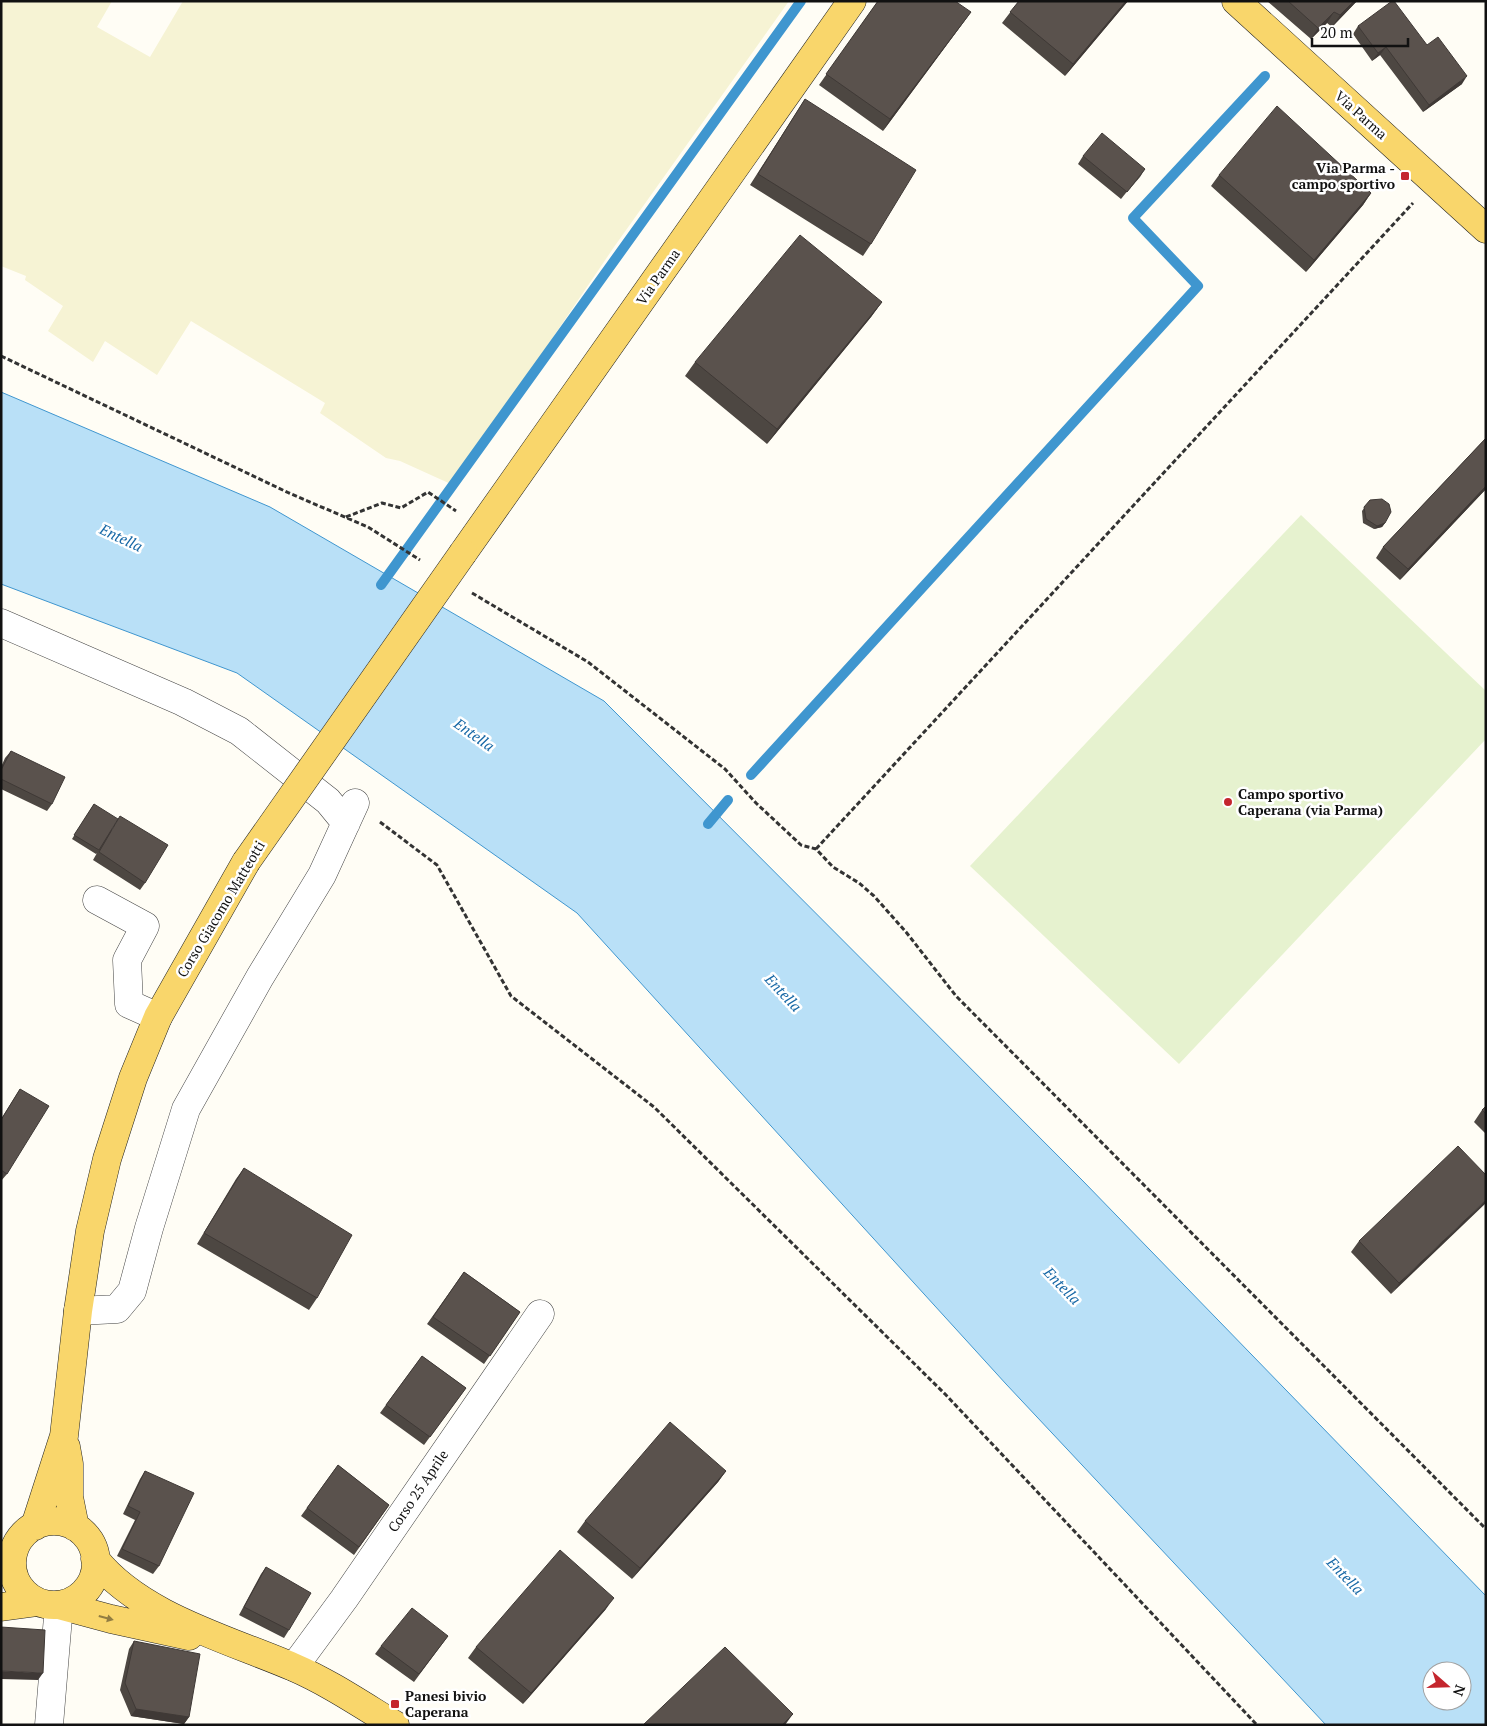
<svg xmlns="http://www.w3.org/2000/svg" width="1487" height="1726" viewBox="0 0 1487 1726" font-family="'PT Serif',serif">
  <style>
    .farmland { fill: #f6f3d4 }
    .pitch { fill: #e6f2cf }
    .water { fill: #b9e0f7; stroke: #3f96cf; fill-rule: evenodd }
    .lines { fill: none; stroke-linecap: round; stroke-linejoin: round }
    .stream { stroke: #3f96cf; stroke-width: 10 }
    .minor-casing { stroke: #444; stroke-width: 29 }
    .major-casing { stroke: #222; stroke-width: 29 }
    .path { stroke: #333; stroke-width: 3; stroke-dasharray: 5 2.5; stroke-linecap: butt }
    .minor { stroke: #fff; stroke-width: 28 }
    .major { stroke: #f9d66b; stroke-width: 28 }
    .major-bridge-casing { stroke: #222; stroke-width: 29; stroke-linecap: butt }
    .major-bridge { stroke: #f9d66b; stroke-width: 28 }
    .wall { fill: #4d4742 }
    .shaded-wall { fill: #3f3936 }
    .building { fill: #5a524d; stroke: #3f3936 }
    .oneway { fill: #917d42 }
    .poi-dot { fill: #c4262e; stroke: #fff; stroke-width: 2 }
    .labels { text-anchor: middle; stroke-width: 5; stroke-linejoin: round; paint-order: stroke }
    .street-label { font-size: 14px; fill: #111; stroke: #fff }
    .poi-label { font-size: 14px; font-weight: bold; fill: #111; stroke: #fff; text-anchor: start }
    .water-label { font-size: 15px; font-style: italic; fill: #1768a6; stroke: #fff }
  </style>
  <rect width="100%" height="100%" fill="#fffdf5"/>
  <path class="farmland" d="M1 1H112L97 27 150 57 183 1H789L614 247 453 485 400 461 386 458 320 413 325 403 191 321 157 375 105 341 93 362 48 331 63 306 25 280 26 276 1 266Z"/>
  <path class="pitch" d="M1301 515 1486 691V739L1179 1064 970 866Z"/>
  <path class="water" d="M1 392 270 507 604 701 1083 1181 1486 1596V1725H1326L1006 1384 577 913 237 673 1 584ZM1432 1671H1462V1701H1432Z"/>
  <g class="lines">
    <path class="stream" d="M381 585 801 1
      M751 775 1198 286 1133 218 1265 76
      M708 824 728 800"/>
    <defs>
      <path id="minor" d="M1 623 183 702 239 731 328 801 346 823
        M97 900 145 926 127 960 129 1004 158 1017
        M78 1311 117 1309 132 1291 149 1228 186 1109 260 977 322 875 355 803
        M294 1667 344 1599 540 1314
        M49 1725 59 1605"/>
      <path id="major" d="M1236 1 1486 229
        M463 553 852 1
        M66 1447 69 1464V1497L75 1527
        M12 1563a42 42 0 1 1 84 0a42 42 0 1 1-84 0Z
        M35 1526 64 1436 78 1311 90 1231 107 1159 133 1078 158 1017 246 862
        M95 1559C140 1616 228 1639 293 1667 328 1682 362 1705 395 1725
        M59 1605 111 1619 189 1636
        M1 1607 38 1602"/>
    </defs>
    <use href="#minor" class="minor-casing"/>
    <use href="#major" class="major-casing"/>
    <path class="path" d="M1 356 289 493 368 527 420 560
      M346 517 382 503 401 508 428 492 456 511
      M472 593 588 662 725 769 756 803 801 845 816 849 833 867 859 883 874 896 906 932 956 996 1486 1529
      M380 822 437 865 511 996 654 1107 946 1395 1257 1725
      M816 849 1413 203"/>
    <use href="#minor" class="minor"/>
    <use href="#major" class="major"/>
    <defs>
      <path id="major-bridge" d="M246 862 463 553"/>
    </defs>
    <use href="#major-bridge" class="major-bridge-casing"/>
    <use href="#major-bridge" class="major-bridge"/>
  </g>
  <path class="wall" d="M878 1 971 12 883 131 819 85Z
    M1019 1H1128L1065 76 1002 23Z
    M1267 1H1357L1332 27 1327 23 1311 39Z
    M1358 26 1427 45 1462 84 1423 112 1380 55 1372 61 1353 34Z
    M805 99 871 244 863 256 750 185Z
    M1083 156 1145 169 1121 199 1078 164Z
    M1219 175 1371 193 1363 205 1306 272 1211 186Z
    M882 302 871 317 767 444 685 376 695 362Z
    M1486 438V489L1400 580 1376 558 1383 547Z
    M1370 500 1385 523 1382 527 1374 529 1363 523 1362 511Z
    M11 751 52 804 47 811 1 789V767L5 758Z
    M94 804 145 883 140 890 93 860 97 853 96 854 72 839Z
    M20 1089 7 1174 1 1181V1119Z
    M1486 1106V1134L1474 1122 1482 1110Z
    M244 1168 317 1298 309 1310 197 1244 236 1179Z
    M1486 1175 1391 1294 1351 1252 1359 1241Z
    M464 1272 520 1312 484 1364 427 1324Z
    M422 1356 466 1388 424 1445 380 1413Z
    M338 1465 389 1505 354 1555 301 1516Z
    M145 1471 159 1566 153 1574 117 1556 135 1520 123 1514 140 1479Z
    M726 1471 718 1482 632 1579 577 1532 585 1521Z
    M266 1567 289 1630 284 1638 239 1615 261 1574Z
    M606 1609 523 1704 468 1658 476 1647Z
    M448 1636 414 1682 375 1654 381 1646Z
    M134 1641 189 1717 184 1724 131 1716 120 1690 129 1649Z"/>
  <path class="shaded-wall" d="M1126 1H1128L1065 76 1073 64Z
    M1354 1H1357L1332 27 1340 15Z
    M971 12 963 23 883 131 890 119Z
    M1334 12 1327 23 1311 39 1318 28Z
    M1386 47 1380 55 1372 61 1378 53Z
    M1467 76 1462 84 1423 112 1429 105Z
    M1145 169 1140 177 1121 199 1127 192Z
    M1371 193 1363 205 1306 272 1314 260Z
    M882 302 871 317 767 444 777 429Z
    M1486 486V489L1400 580 1408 569Z
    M1385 523 1382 527 1374 529 1377 526Z
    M1486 1200V1203L1391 1294 1399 1283Z
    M726 1471 718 1482 632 1579 640 1568Z
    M614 1598 606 1609 523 1704 531 1693Z
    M1 1671 43 1673 38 1680 1 1679Z
    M136 1709 189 1717 184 1724 131 1716Z
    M793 1714 785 1725H782Z"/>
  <path class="building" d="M878 1H955L971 12 890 119 826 74Z
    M1019 1H1126L1073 64 1010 12Z
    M1288 1H1354L1340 15 1334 12 1318 28Z
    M1392 1H1394L1427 45 1438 37 1467 76 1429 105 1386 47 1378 53 1358 26Z
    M805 99 916 170 871 244 758 174Z
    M1277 106 1371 193 1314 260 1219 175Z
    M1102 133 1145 169 1127 192 1083 156Z
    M800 235 882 302 777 429 695 362Z
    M1486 438V486L1408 569 1383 547Z
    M1382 499 1389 504 1391 512 1385 523 1377 526 1366 519 1364 507 1370 500Z
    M11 751 65 777 52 804 1 779V770Z
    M94 804 118 819 99 850 74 835Z
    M120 816 168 845 145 883 99 852Z
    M20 1089 49 1106 7 1174 1 1170V1120Z
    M1486 1106V1114L1482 1110Z
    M1458 1146 1486 1175V1200L1399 1283 1359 1241Z
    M244 1168 352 1235 317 1298 204 1233Z
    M464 1272 520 1312 490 1356 433 1317Z
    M422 1356 466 1388 430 1437 386 1405Z
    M670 1422 726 1471 640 1568 585 1521Z
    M338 1465 389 1505 359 1547 307 1508Z
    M145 1471 194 1493 159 1566 122 1549 140 1512 128 1506Z
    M560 1550 614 1598 531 1693 476 1647Z
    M266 1567 311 1593 289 1630 244 1607Z
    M412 1608 448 1636 419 1674 381 1646Z
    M1 1627 45 1630 43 1673 1 1671Z
    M134 1641 200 1654 189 1717 136 1709 125 1683Z
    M725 1647 793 1714 782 1725H643Z"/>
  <defs><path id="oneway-solid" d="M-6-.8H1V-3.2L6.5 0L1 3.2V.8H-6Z" transform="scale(1.25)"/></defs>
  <use class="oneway" href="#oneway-solid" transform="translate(106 1618) rotate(15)"/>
  <g class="poi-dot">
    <rect x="1400" y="171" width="10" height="10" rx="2.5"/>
    <circle cx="1228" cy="802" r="5"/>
    <rect x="390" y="1699" width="10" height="10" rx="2.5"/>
  </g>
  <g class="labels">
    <g class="street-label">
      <text transform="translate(1361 115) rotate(42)" y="5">Via Parma</text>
      <text transform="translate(658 277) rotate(-55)" y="5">Via Parma</text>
      <text transform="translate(221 909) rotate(-59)" y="5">Corso Giacomo Matteotti</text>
      <text transform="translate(418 1491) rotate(-56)" y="5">Corso 25 Aprile</text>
    </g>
    <g class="poi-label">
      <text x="1395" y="173" text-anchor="end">Via Parma -<tspan x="1395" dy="16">campo sportivo</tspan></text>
      <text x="1238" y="799">Campo sportivo<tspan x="1238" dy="16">Caperana (via Parma)</tspan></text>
      <text x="405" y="1701">Panesi bivio<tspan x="405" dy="16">Caperana</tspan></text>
    </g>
    <g class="water-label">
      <text transform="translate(121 538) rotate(25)" y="5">Entella</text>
      <text transform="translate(474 735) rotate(35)" y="5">Entella</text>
      <text transform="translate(783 993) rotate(47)" y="5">Entella</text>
      <text transform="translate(1062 1286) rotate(46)" y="5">Entella</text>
      <text transform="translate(1345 1576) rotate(46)" y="5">Entella</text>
    </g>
  </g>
  <rect width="1487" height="1726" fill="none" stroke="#111111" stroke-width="5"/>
  <g transform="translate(1447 1686) rotate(110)"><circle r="24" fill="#ffffff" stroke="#a0a0a0"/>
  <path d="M0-4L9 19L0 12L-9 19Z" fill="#c4262e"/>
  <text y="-8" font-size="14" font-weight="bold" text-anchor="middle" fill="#111111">N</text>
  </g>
  <path d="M1312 38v8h96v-8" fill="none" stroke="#111111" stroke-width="2.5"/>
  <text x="1320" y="38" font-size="15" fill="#111111" stroke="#ffffff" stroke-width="4" paint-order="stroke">20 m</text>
</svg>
